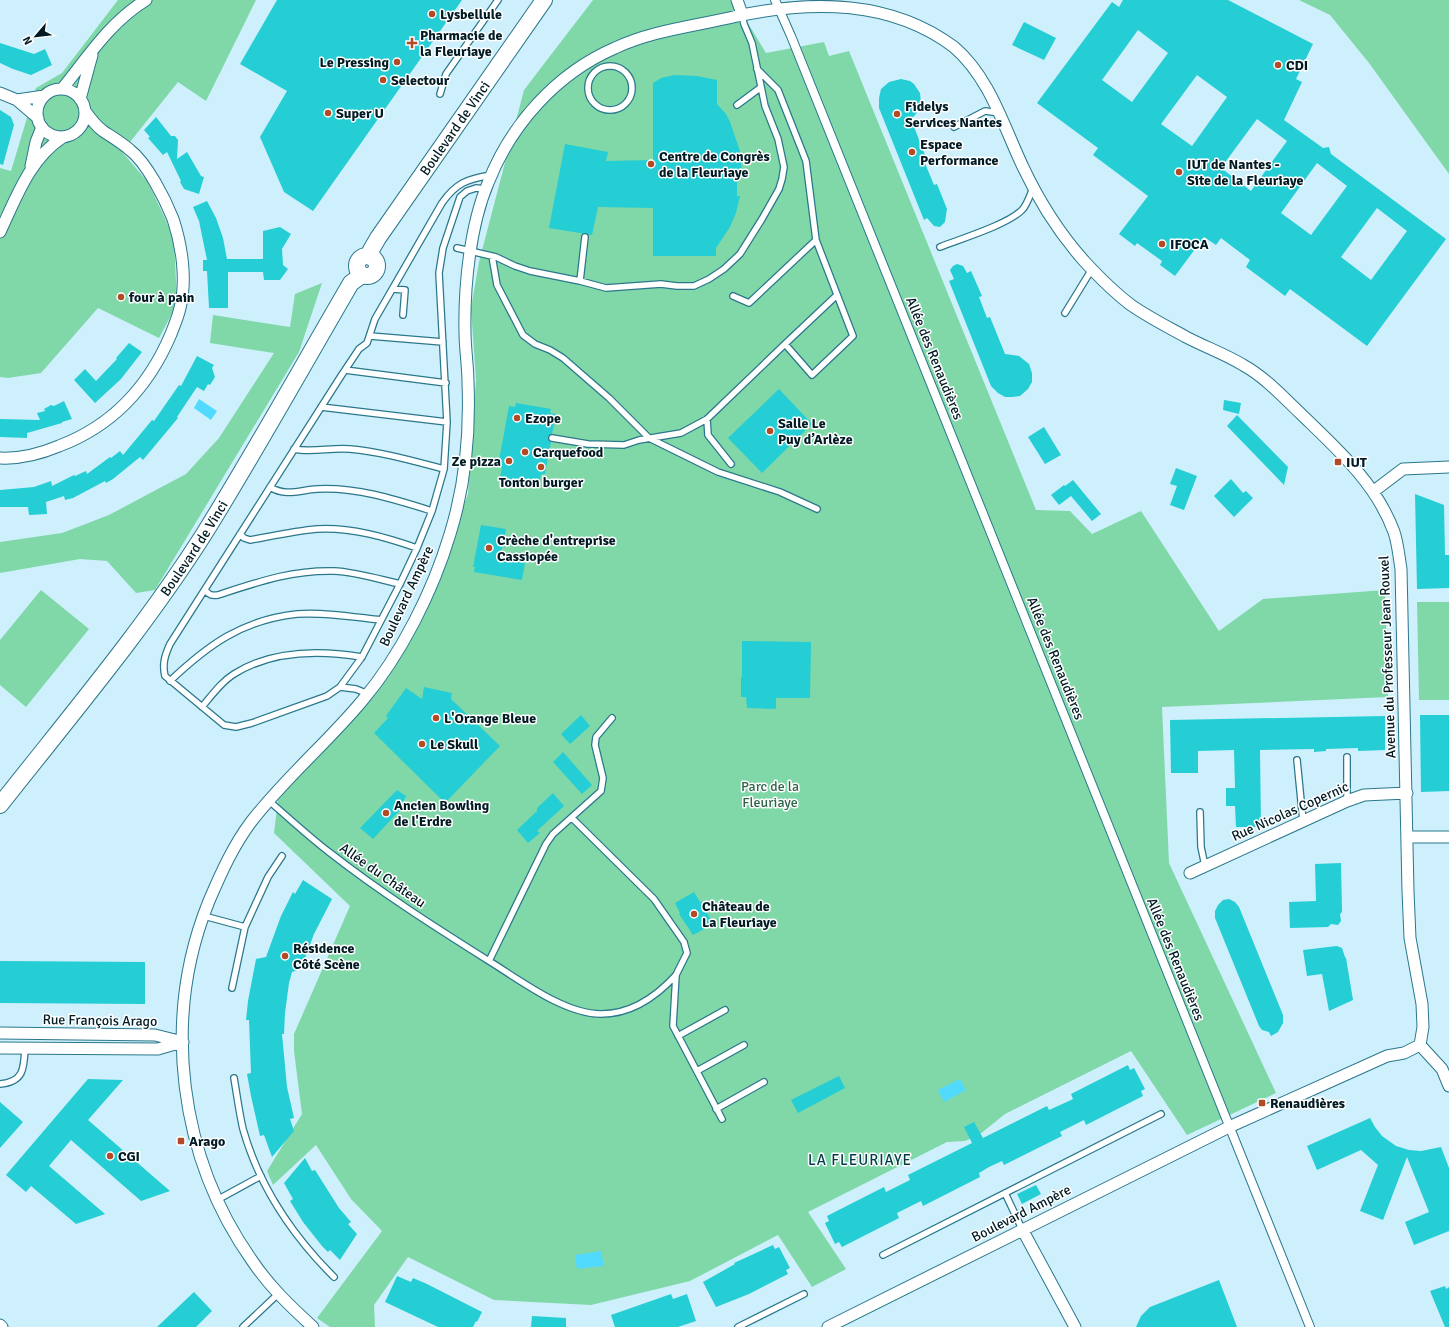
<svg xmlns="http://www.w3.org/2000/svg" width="1449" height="1327" viewBox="0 0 1449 1327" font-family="Signika,sans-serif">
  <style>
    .green { fill: #80d8a8 }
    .water { fill: #52dafe }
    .building { fill: #25cdd4; fill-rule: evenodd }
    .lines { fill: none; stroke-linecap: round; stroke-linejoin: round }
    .service-casing { stroke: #2b778b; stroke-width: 8 }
    .pedestrian-casing { stroke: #2b778b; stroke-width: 10 }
    .minor-casing { stroke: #2b778b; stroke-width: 13 }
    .secondary-casing { stroke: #2b778b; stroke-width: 18 }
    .service { stroke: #fff; stroke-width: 5.5 }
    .pedestrian { stroke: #fff; stroke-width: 8 }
    .minor { stroke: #fff; stroke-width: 11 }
    .secondary { stroke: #fff; stroke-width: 16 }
    .poi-dot { fill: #b24a26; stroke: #fff; stroke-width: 1.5 }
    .labels { text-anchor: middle; stroke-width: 3; stroke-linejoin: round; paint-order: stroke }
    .poi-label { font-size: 14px; font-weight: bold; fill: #001b24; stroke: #fff; text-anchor: start }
    .street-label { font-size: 14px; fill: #001b24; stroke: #fff }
    .park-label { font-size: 14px; fill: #2d6448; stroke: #fff }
    .neighbourhood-label { font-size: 15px; letter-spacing: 1px; fill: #013c4a; stroke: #fff }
  </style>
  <rect width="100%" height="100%" fill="#cdf0fc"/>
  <path class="green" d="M118 0H256L206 101 178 82 122 152 148 182 174 238 177 304 159 338 98 308 41 373 8 378 0 377V168L11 171 36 88 62 73Z
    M593 0H734L766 53 824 42 829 56 849 51 1036 510 1070 511 1092 534 1141 511 1219 631 1263 599 1385 590 1388 697 1162 707 1169 863 1276 1093 1187 1135 1131 1051 1005 1114 979 1135 965 1141 947 1142 808 1212 846 1269 812 1287 778 1235 690 1281 591 1305 494 1300 408 1257 374 1305 375 1327H330L317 1318 382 1231 351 1199 316 1145 273 1185 267 1171 302 1114 294 1051V1034L350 906 274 833 278 800 311 763 419 625 468 494 476 380 471 308 479 262 524 90Z
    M1299 0H1449V174L1369 63 1330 15Z
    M322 283 299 352 155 590 136 593 107 561 80 559 0 573V542L62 533 109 515 186 474 219 438 274 353 210 343 213 315 290 327 295 294Z
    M41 590 89 629 26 707 0 685V640Z
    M1417 602H1449V700H1419Z"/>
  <path class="water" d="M199 399 217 411 211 420 194 408Z
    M960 1079 966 1090 944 1102 938 1090Z
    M601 1251 604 1266 577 1269 575 1255Z"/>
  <path class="building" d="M277 0H462L313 211 284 192 260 137 287 91 240 64Z
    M1123 0H1228L1313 44 1296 79 1302 82 1284 120 1323 148 1329 147 1331 154 1446 239 1367 346 1290 289 1285 296 1246 267 1250 260 1221 238 1216 245 1204 237 1175 276 1160 265 1162 261 1137 243 1135 246 1119 234 1148 196 1093 155 1098 148 1037 103 1112 2 1119 7ZM1138 30 1168 53 1132 102 1102 80ZM1197 75 1227 97 1192 146 1161 124ZM1257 119 1287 141 1251 191 1221 168ZM1317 163 1347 186 1311 235 1281 213ZM1377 208 1407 231 1371 280 1341 257Z
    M1024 22 1056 38 1044 60 1012 45Z
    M0 43 34 54 45 49 52 65 31 75 13 69 0 63Z
    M674 75 697 76 717 80V104L726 114 730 122 740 151 742 174H737V196H740L736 213 730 227 716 248V256H653V208L598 207 592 235 549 228 565 144 608 152 606 161 653 160V83L661 78Z
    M901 79 910 81 914 84 920 93 921 103 919 108 916 114 911 119 925 155 922 156 934 185 937 184 947 209 945 222 940 227 934 226 927 218 924 220 879 108V98L881 89 889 82Z
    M0 110 11 117 14 125 3 165 0 164Z
    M156 117 171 136H175L178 140 177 159 187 152 201 176 204 177 199 194 184 189 180 182 181 181 167 152 163 155 148 138 150 137 144 130Z
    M207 201 216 218 223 238 227 259H263V231L280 227 291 234 282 249 283 265 288 269 280 280H264L263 272H228V308H209L207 271H203V260H207L199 221 193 207Z
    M957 264 963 266 967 273 971 271 982 296 979 297 987 318 990 317 1005 354 1019 356 1029 364 1032 373V382L1028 389 1020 396 1012 397H1005L998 393 991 386 949 281 954 279 950 270 953 266Z
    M129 343 142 352 121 379 95 403 74 380 85 369 96 381 117 359 116 358Z
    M197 356 214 365 212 368 215 377 210 385 208 384 204 391 197 387 177 417 178 418 143 460 140 457 113 479 106 483 105 481 73 498 65 500 64 496 46 502 47 514 29 515 28 507H0V490L34 487 51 481 52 486 74 475 75 476 86 471 87 474 110 457 111 458 120 451 123 455 152 420 154 421 179 385 181 386Z
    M779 389 812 424 762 473 728 438Z
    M1224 400 1241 403 1239 414 1223 410Z
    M64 401 72 419 62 422V423L27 433V438L0 437V419L40 420 37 413 45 411 44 409 51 405 54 406Z
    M516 403 551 409 550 413 556 414 552 434 548 437V440L551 442 545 474H541L539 485 500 478 502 467 498 466 509 406 515 407Z
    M1237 415 1288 467 1284 485 1227 426Z
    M1044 427 1061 455 1045 464 1028 437Z
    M1176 468 1197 476 1184 510 1170 505 1177 486 1170 484Z
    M1231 479 1243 493 1246 491 1253 498 1234 517 1214 496Z
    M1073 480 1101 514 1092 521 1071 496 1059 505 1051 495 1064 485 1065 486Z
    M1415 494 1444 505 1445 555H1449V588L1417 589Z
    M481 525 506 529 500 559 525 563 522 580 474 572 475 567H473Z
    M742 641 811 642 810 698H776V709L747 708 746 697H741V677H742Z
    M424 687 452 693 451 699 500 746 445 803 374 733 388 718 386 716 406 688 422 699Z
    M581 715 590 726 570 744 561 734Z
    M1420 715H1449V791L1421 792Z
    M1385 716V750L1358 751V748L1326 749V751L1314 752V749L1260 750 1261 827H1236L1235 806H1226V788H1235L1234 750 1198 751V773H1171L1170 720Z
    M563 752 592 785 582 794 553 762Z
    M397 790 406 796 400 810 373 839 360 828Z
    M553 793 564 806 537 831 540 833 528 843 517 830 537 811V808Z
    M1341 863 1342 912 1340 914 1341 921 1338 925 1331 924 1328 927 1290 928 1289 902 1316 901 1315 864Z
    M303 880 332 899 314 934 301 969 292 972 289 983 285 1013 284 1034H282L287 1087 294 1118 290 1119 294 1131 272 1157 264 1135 260 1136 251 1096 247 1074 251 1073 249 1020H246L248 1001 256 959 266 957 281 916 293 892 295 894Z
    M694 892 700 902 701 901 713 924 693 935 679 914 680 913 675 903Z
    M1229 899 1235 902 1239 907 1283 1015V1023L1278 1032 1271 1036 1269 1032 1262 1030 1259 1026 1215 918V911L1218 905 1223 900Z
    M1337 946 1342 948 1345 957 1346 958 1353 1000 1329 1011 1322 974 1307 976 1303 950Z
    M0 961 145 962V1004L0 1003Z
    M1128 1065 1130 1070 1134 1068 1145 1089 1141 1091 1143 1096 1086 1125 1084 1120 1060 1132 1062 1136 1004 1165 1002 1161 989 1167 979 1173 980 1177 923 1206 921 1201 897 1213 899 1218 842 1247 839 1242 835 1244 825 1223 829 1221 827 1216 884 1187 886 1192 910 1180 908 1175 972 1143 964 1127 974 1122 983 1138 1047 1106 1049 1110 1069 1101 1073 1099 1071 1094Z
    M839 1076 845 1088 798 1113 791 1100Z
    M88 1079 123 1080 88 1120 170 1191 141 1201 71 1140 49 1166 105 1214 76 1224 31 1186 26 1192 6 1175Z
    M0 1102 23 1122 0 1148Z
    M1370 1118 1375 1127 1382 1136 1396 1146 1409 1150 1421 1151 1441 1147 1449 1168V1231L1414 1245 1405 1222 1429 1212 1407 1157 1383 1220 1360 1211 1378 1165 1361 1150 1317 1170 1307 1146Z
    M305 1158 312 1171 315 1170 339 1208 351 1222 348 1224 357 1234 340 1260 330 1250 328 1252 322 1246 303 1222 290 1201 293 1199 284 1183Z
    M1036 1185 1041 1194 1022 1204 1017 1194Z
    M773 1245 775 1249 779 1247 790 1268 786 1270 788 1274 749 1294 716 1307 703 1282 735 1264 734 1263Z
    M397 1276 411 1282 413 1278 427 1284 482 1312 477 1322 476 1321 473 1327H438L385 1302Z
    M1219 1280 1237 1327H1136L1141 1316 1150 1307Z
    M1445 1286 1446 1289 1449 1287V1327H1445L1430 1291Z
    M194 1292 212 1311 196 1327H157Z
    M671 1294 673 1299 687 1294 696 1321 678 1327H615L611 1315Z
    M532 1316 566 1318V1327H531Z"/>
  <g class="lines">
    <defs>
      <path id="service" d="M588 88a22 22 0 1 1 44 0a22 22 0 1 1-44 0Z
        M440 94 446 74 498 0
        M737 105 760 88
        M954 127 985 111 1000 113
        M485 189 476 188 467 191 460 197 443 248 439 273 447 422 444 469 432 511 417 548 400 584 362 657 340 687 327 696 252 723 236 727 224 725 165 676C162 664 165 655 170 644L341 376 359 349 367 343 375 319 442 203C456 183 467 179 491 175
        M940 247C960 239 1007 225 1022 210 1027 205 1030 195 1033 188
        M457 248 496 257 515 266 530 271 580 281 606 288 661 284 677 286H694L709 279 724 269 740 254 762 219 779 189 782 179 784 167 778 139 765 106 752 43 744 24 742 15
        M492 256 497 285 523 335 535 344 550 350 563 358 609 398 649 438 718 472 780 492 817 509
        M580 281 585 237
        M393 289 405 290 403 315
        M733 296 749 303 816 240 806 161 778 90 757 69
        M1065 313 1092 269
        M370 336 443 342
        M785 344 837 295
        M345 370 446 383
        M321 407 447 422
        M707 419 708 435 731 464
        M552 438 588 444 624 445 639 440 681 433 707 419 785 344 812 375 853 336 816 240
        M294 449C312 453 332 447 350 449 382 452 413 461 444 469
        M270 487C286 497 300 490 317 489 357 487 394 499 432 511
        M240 534 244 538 250 540C272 536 295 531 317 529 351 527 385 537 417 548
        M205 590C209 595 212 596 218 595 258 582 291 570 334 571 356 572 378 579 400 584
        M170 681C208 645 242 620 297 614 324 612 354 617 381 620
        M340 687 356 689 368 694
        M202 707C212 695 221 682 234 674 272 650 320 650 362 657
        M1347 757V801
        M1297 760 1303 821
        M269 801C289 818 308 836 329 852 380 892 435 927 489 961 520 980 564 1014 601 1014 631 1014 656 997 676 975
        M1200 812 1201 847 1205 866
        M572 818 654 899 684 942 687 953 676 975 673 1026 722 1119
        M204 916 245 927
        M489 961 546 844 553 834 601 791 603 778 595 745 596 737 612 718
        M232 988 245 927 268 877 282 856
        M678 1036 725 1010
        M697 1071 744 1045
        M234 1078C237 1095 239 1112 243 1129 259 1186 293 1236 334 1277
        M0 1084C24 1082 24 1068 25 1048
        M716 1109 764 1082
        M1005 1193 1022 1229
        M217 1200 261 1176
        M883 1255 1161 1114
        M243 1327 278 1294
        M738 1327 804 1294"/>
      <path id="pedestrian" d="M775 0 791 36 1310 1327"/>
      <path id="minor" d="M737 0 742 14
        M62 89C88 57 110 22 146 0
        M37 113a24 24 0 1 1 48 0a24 24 0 1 1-48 0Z
        M0 93 17 100 38 118
        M80 99 92 55
        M17 100 44 96
        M31 166 36 142 42 127
        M0 232C16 198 30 158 63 137
        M0 458C20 459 40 454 59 446 112 426 149 386 171 334 174 326 178 317 180 308 187 280 182 246 173 219 165 199 147 163 130 150 122 143 112 137 103 131 96 126 90 118 85 111
        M1374 491 1403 469 1449 467
        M1407 837H1449
        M1190 873 1347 801 1364 795 1407 793
        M0 1033 155 1035 183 1042
        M1420 1045 1442 1069 1449 1086
        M0 1048 158 1049 182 1042
        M1022 1229 1075 1327
        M0 1325 2 1327
        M313 1327C291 1307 270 1287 253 1262 179 1158 161 1019 209 901 221 873 233 846 251 822 284 779 327 743 362 701 401 655 433 591 450 534 465 486 470 433 468 383 468 366 465 349 465 332 464 286 470 226 488 183 511 124 557 73 615 48 653 30 697 26 737 16 813 0 891 0 954 47 990 78 1003 125 1023 167 1039 201 1059 233 1085 262 1099 277 1115 293 1131 305 1148 317 1168 327 1186 337 1205 347 1225 354 1243 365 1265 377 1283 397 1301 414 1337 449 1376 483 1394 532 1398 544 1399 557 1401 569L1408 891 1410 938 1422 1004 1423 1027 1420 1045 1404 1053 1387 1056 1229 1127 828 1327"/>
      <g id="secondary">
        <circle cx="367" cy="266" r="10"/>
        <path id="s1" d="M372 258 371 250 378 238 544 0"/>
        <path id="s2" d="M0 805C70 716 143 630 204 534 255 452 302 367 351 283L362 275"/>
      </g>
    </defs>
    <use href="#service" class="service-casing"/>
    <use href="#pedestrian" class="pedestrian-casing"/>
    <use href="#minor" class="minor-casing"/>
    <use href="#secondary" class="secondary-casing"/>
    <use href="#service" class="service"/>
    <use href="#pedestrian" class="pedestrian"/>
    <use href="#minor" class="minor"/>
    <use href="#secondary" class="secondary"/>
  </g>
  <g class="poi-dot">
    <circle cx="432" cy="14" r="4"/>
    <path d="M410 37h4v4h4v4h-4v4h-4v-4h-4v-4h4z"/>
    <circle cx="397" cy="62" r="4"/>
    <circle cx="1278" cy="65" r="4"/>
    <circle cx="383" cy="80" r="4"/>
    <circle cx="328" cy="113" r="4"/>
    <circle cx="897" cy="114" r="4"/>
    <circle cx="912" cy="152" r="4"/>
    <circle cx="651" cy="164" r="4"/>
    <circle cx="1179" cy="172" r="4"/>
    <circle cx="1162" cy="244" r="4"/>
    <circle cx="121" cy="297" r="4"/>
    <circle cx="517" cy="418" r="4"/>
    <circle cx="770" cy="431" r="4"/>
    <circle cx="525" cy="452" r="4"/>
    <circle cx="509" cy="461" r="4"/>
    <rect x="1334" y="458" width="8" height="8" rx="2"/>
    <circle cx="541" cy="467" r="4"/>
    <circle cx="489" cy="548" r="4"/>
    <circle cx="436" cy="718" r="4"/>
    <circle cx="422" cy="744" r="4"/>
    <circle cx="386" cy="813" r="4"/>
    <circle cx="694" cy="914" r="4"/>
    <circle cx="285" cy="956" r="4"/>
    <rect x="1258" y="1099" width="8" height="8" rx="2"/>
    <rect x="177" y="1137" width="8" height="8" rx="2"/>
    <circle cx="110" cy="1156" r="4"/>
  </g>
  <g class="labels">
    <g class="poi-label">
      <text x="440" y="19">Lysbellule</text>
      <text x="420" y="40">Pharmacie de<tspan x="420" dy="16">la Fleuriaye</tspan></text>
      <text x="389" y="67" text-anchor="end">Le Pressing</text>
      <text x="1286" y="70">CDI</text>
      <text x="391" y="85">Selectour</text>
      <text x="905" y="111">Fidelys<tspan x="905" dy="16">Services Nantes</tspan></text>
      <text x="336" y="118">Super U</text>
      <text x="920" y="149">Espace<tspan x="920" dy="16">Performance</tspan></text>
      <text x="659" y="161">Centre de Congrès<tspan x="659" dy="16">de la Fleuriaye</tspan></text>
      <text x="1187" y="169">IUT de Nantes -<tspan x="1187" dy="16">Site de la Fleuriaye</tspan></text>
      <text x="1170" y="249">IFOCA</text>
      <text x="129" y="302">four à pain</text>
      <text x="525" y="423">Ezope</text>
      <text x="778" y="428">Salle Le<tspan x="778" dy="16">Puy d’Arlèze</tspan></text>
      <text x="533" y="457">Carquefood</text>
      <text x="501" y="466" text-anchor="end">Ze pizza</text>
      <text x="1346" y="467">IUT</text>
      <text x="541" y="487" text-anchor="middle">Tonton burger</text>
      <text x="497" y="545">Crèche d'entreprise<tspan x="497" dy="16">Cassiopée</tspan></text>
      <text x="444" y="723">L'Orange Bleue</text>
      <text x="430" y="749">Le Skull</text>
      <text x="394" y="810">Ancien Bowling<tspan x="394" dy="16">de l'Erdre</tspan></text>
      <text x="702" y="911">Château de<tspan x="702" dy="16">La Fleuriaye</tspan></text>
      <text x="293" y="953">Résidence<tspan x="293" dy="16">Côté Scène</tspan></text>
      <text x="1270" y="1108">Renaudières</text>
      <text x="189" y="1146">Arago</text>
      <text x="118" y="1161">CGI</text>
    </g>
    <g class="street-label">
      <text dy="5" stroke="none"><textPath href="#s1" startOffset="156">Boulevard de Vinci</textPath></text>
      <text transform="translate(935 358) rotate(68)" y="5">Allée des Renaudières</text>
      <text dy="5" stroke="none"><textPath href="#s2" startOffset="322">Boulevard de Vinci</textPath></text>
      <text transform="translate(406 596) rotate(-65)" y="5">Boulevard Ampère</text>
      <text transform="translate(1387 657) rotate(-92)" y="5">Avenue du Professeur Jean Rouxel</text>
      <text transform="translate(1056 658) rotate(68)" y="5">Allée des Renaudières</text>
      <text transform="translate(1290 811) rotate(-24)" y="5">Rue Nicolas Copernic</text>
      <text transform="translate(383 875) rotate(35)" y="5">Allée du Château</text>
      <text transform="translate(1176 959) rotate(68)" y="5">Allée des Renaudières</text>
      <text transform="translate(100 1020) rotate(1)" y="5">Rue François Arago</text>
      <text transform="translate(1021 1213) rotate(-27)" y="5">Boulevard Ampère</text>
    </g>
    <g class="park-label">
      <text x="770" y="791">Parc de la<tspan x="770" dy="16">Fleuriaye</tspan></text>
    </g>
    <g class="neighbourhood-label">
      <text x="860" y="1165">LA FLEURIAYE</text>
    </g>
  </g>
  <g transform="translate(36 36) rotate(242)" stroke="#ffffff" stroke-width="3" paint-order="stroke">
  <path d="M0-3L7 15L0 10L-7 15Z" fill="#001b24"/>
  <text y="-6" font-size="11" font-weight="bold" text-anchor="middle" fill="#001b24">N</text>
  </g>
</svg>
